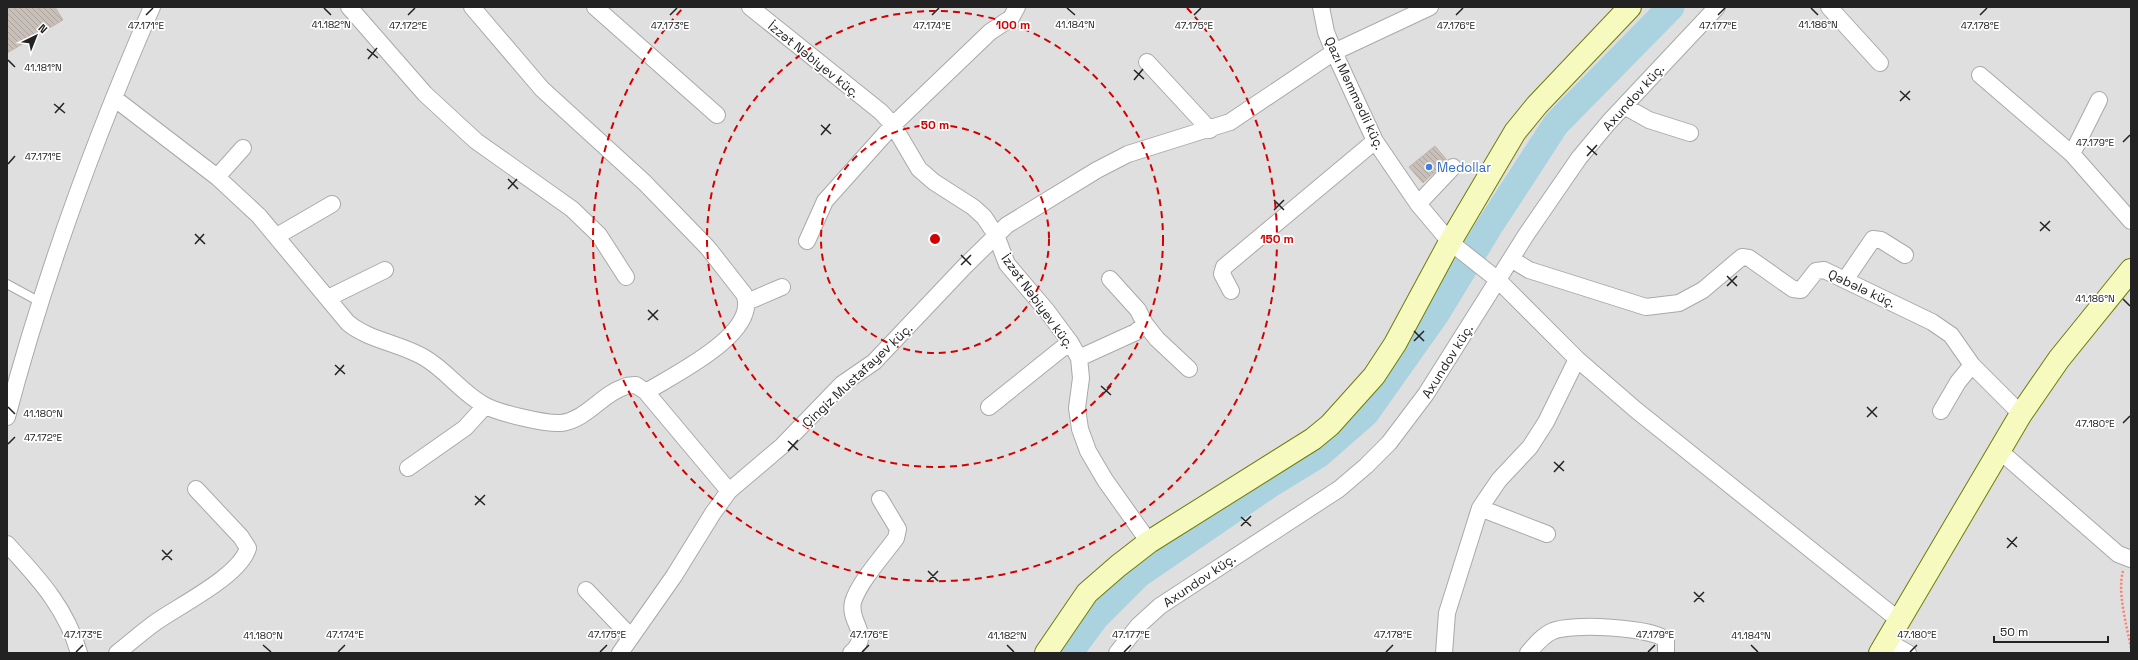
<svg xmlns="http://www.w3.org/2000/svg" width="2138" height="660" viewBox="0 0 2138 660" font-family="'Space Grotesk',sans-serif">
  <style>
    .residential { fill: #e0dfdf }
    .lines { fill: none; stroke-linecap: round; stroke-linejoin: round }
    .river { stroke: #aad3df; stroke-width: 27 }
    .building { fill: url(#building-back-hatch); stroke: #c4b6ab }
    .lane-casing { stroke: #a9a9a9; stroke-width: 10 }
    .street-casing { stroke: #a9a9a9; stroke-width: 18 }
    .secondary-casing { stroke: #707d05; stroke-width: 24 }
    .path { stroke: #fa8072; stroke-width: 2.5; stroke-dasharray: 2 2; stroke-linecap: butt }
    .lane { stroke: #fff; stroke-width: 8 }
    .street { stroke: #fff; stroke-width: 16 }
    .secondary { stroke: #f7fabf; stroke-width: 22 }
    .ticks { fill: none; stroke: #222; stroke-width: 1.5 }
    .ring { fill: none; stroke: #d40000; stroke-width: 2; stroke-dasharray: 7 5 }
    .shop-dot { fill: #3f7fe0; stroke: #fff; stroke-width: 1.5 }
    .labels { text-anchor: middle; stroke-width: 3.5; stroke-linejoin: round; paint-order: stroke }
    .street-label { font-size: 13px; fill: #222; stroke: #fff }
    .shop-label { font-size: 13px; fill: #366cbe; stroke: #fff; text-anchor: start }
    .ticks-label { font-size: 10px; text-anchor: middle; fill: #222; stroke: #fff; stroke-width: 3.5; stroke-linejoin: round; paint-order: stroke }
    .centre { fill: #d40000; stroke: #fff; stroke-width: 2 }
    .ring-label { font-size: 12px; text-anchor: middle; font-weight: bold; fill: #d40000; stroke: #fff; stroke-width: 3.5; stroke-linejoin: round; paint-order: stroke }
  </style>
  <defs>
    <pattern id="building-back-hatch" width="6" height="6" patternUnits="userSpaceOnUse"><rect width="6" height="6" fill="#c7bfb8"/><path d="M-1 5l2 2M0 0l6 6M5-1l2 2" fill="none" stroke="#aba49e"/></pattern>
  </defs>
  <rect width="100%" height="100%" fill="#f2efe9"/>
  <path class="residential" d="M7 7H2131V653H7Z"/>
  <g class="lines">
    <path class="river" d="M1069 653 1096 617 1139 574 1269 485 1318 455 1366 413 1436 314 1489 227 1556 124 1671 7"/>
  </g>
  <path class="building" d="M7 7H55L63 20 7 53Z
    M1435 146 1447 160 1423 183 1409 167Z"/>
  <g class="lines">
    <defs>
      <path id="lane" d="M7 284 40 302"/>
      <path id="street" d="M349 7 425 94 476 141 572 209 599 235 626 277
        M472 7 542 89 645 183 708 248 744 294C761 333 673 375 646 392
        M595 7 717 115
        M750 7 881 112 893 125 919 169 934 182 973 207 984 217 996 235 1007 264 1047 311 1070 342 1079 358 1081 378 1077 408 1080 429 1088 451 1105 480 1149 542
        M1321 7 1326 32 1334 52 1375 141 1418 204 1450 242 1498 280 1577 359 1636 410 1900 621
        M1829 7 1880 63
        M1147 62 1210 130
        M1980 75 2072 154 2131 221
        M114 98 217 177 259 216 348 323C370 341 400 343 425 358 447 371 462 393 484 405 498 413 545 424 561 423 586 420 602 394 624 387 628 385 633 385 636 385L646 392 729 491
        M1624 106 1649 120 1690 133
        M2072 154 2099 100
        M217 177 243 148
        M1418 204 1453 167
        M277 236 332 204
        M807 241 825 201 893 125 990 32 1011 18 1017 7
        M1511 259 1529 270 1646 307 1679 303 1703 290 1742 257 1749 258 1793 289 1801 290 1816 271 1824 270 1932 322 1951 335 1972 365 2021 414
        M1110 279 1138 310 1145 324 1157 339 1189 369
        M1845 280 1873 239 1881 240 1905 255
        M1231 291 1222 274 1224 267 1375 141
        M328 298 385 270
        M747 302 782 287
        M1079 358 1136 332 1145 324
        M989 407 1070 342
        M1941 411 1958 382 1972 365
        M7 417C44 277 94 140 152 7
        M2001 452 2118 554 2131 559
        M408 468 465 428 485 406
        M1480 508 1547 534
        M7 544C38 578 66 607 79 653
        M586 590 631 637
        M1887 641 1908 653
        M117 653C130 643 142 632 156 622 180 605 240 576 248 548L241 537 196 489
        M620 653 674 576 713 513 729 491 782 446 842 384 874 362 965 266 1007 225 1097 170 1128 154 1230 122 1334 52 1430 7
        M851 653C873 634 848 623 853 602 859 582 883 556 896 538L898 529 880 499
        M1117 653 1138 626 1160 606 1339 489 1366 466 1389 443 1426 394 1526 235 1579 158 1609 122 1717 7
        M1444 653 1447 613 1480 508 1499 480 1530 447 1546 422 1577 359
        M1528 653C1535 645 1543 635 1553 631 1570 623 1653 627 1666 640V653"/>
      <path id="secondary" d="M1046 653 1087 593 1118 566 1149 542 1313 439 1330 425 1374 376 1395 344 1450 242 1515 132 1537 105 1630 7
        M1880 653 2021 414 2059 359 2131 270"/>
    </defs>
    <use href="#lane" class="lane-casing"/>
    <use href="#street" class="street-casing"/>
    <use href="#secondary" class="secondary-casing"/>
    <path class="path" d="M2123 571C2117 592 2127 627 2131 648"/>
    <use href="#lane" class="lane"/>
    <use href="#street" class="street"/>
    <use href="#secondary" class="secondary"/>
  </g>
  <path class="ticks" d="M324 8 331 15M1067 8 1075 15M1811 8 1818 15M146 15 153 8M408 15 415 8M670 15 677 8M932 15 939 8M1194 15 1201 8M1456 15 1463 8M1718 15 1725 8M1980 15 1987 8M367 49 378 58M368 59 377 48M8 60 15 67M1134 70 1144 79M1134 80 1143 69M1900 91 1910 100M1900 101 1910 91M54 104 65 113M55 113 64 103M821 125 831 134M821 135 830 124M2123 142 2130 135M1587 146 1597 155M1587 156 1597 145M8 164 15 156M508 179 518 189M508 189 517 179M1274 200 1284 210M1274 210 1284 200M2040 222 2050 231M2040 231 2050 221M195 234 205 244M195 244 204 234M961 255 971 265M961 265 971 255M1727 276 1737 286M1727 286 1737 276M2123 299 2130 306M648 310 658 320M648 320 658 310M1414 331 1424 341M1414 341 1424 331M335 365 345 374M335 375 344 365M1101 386 1111 395M1101 396 1111 386M8 407 15 414M1867 407 1877 417M1867 417 1877 407M2123 423 2130 416M788 441 798 450M8 444 15 437M788 451 798 440M1554 462 1564 471M1554 472 1564 461M475 496 485 505M475 505 485 495M1241 517 1251 526M1241 526 1251 516M2007 538 2017 547M2007 548 2017 537M162 550 172 560M162 560 172 550M928 571 938 581M928 581 938 571M1694 592 1704 602M1694 602 1704 592M263 645 271 652M1007 645 1014 652M1751 645 1758 652M76 652 83 645M338 652 345 645M600 652 607 645M862 652 869 645M1124 652 1131 645M1386 652 1393 645M1648 652 1655 645M1910 652 1917 645"/>
  <g class="ring">
    <circle cx="935" cy="239" r="114"/>
    <circle cx="935" cy="239" r="228"/>
    <path d="M1187 8A342 342 0 1 1 683 8"/>
  </g>
  <circle class="shop-dot" cx="1429" cy="167" r="4"/>
  <g class="labels">
    <g class="street-label">
      <text transform="translate(814 59) rotate(39)" y="5">İzzət Nəbiyev küç.</text>
      <text transform="translate(1355 93) rotate(65)" y="5">Qazı Məmmədli küç.</text>
      <text transform="translate(1633 97) rotate(-48)" y="5">Axundov küç.</text>
      <text transform="translate(1862 288) rotate(25)" y="5">Qəbələ küç.</text>
      <text transform="translate(1038 301) rotate(54)" y="5">İzzət Nəbiyev küç.</text>
      <text transform="translate(1447 361) rotate(-58)" y="5">Axundov küç.</text>
      <text transform="translate(857 375) rotate(-43)" y="5">Çingiz Mustafayev küç.</text>
      <text transform="translate(1199 580) rotate(-34)" y="5">Axundov küç.</text>
    </g>
    <g class="shop-label">
      <text x="1437" y="172">Medollar</text>
    </g>
  </g>
  <g class="ticks-label">
    <text x="331" y="28">41.182°N</text>
    <text x="1075" y="28">41.184°N</text>
    <text x="1818" y="28">41.186°N</text>
    <text x="408" y="29">47.172°E</text>
    <text x="670" y="29">47.173°E</text>
    <text x="932" y="29">47.174°E</text>
    <text x="1194" y="29">47.175°E</text>
    <text x="1456" y="29">47.176°E</text>
    <text x="1718" y="29">47.177°E</text>
    <text x="1980" y="29">47.178°E</text>
    <text x="146" y="29">47.171°E</text>
    <text x="43" y="71">41.181°N</text>
    <text x="2095" y="146">47.179°E</text>
    <text x="43" y="160">47.171°E</text>
    <text x="2095" y="302">41.186°N</text>
    <text x="43" y="417">41.180°N</text>
    <text x="2095" y="427">47.180°E</text>
    <text x="43" y="441">47.172°E</text>
    <text x="83" y="638">47.173°E</text>
    <text x="345" y="638">47.174°E</text>
    <text x="607" y="638">47.175°E</text>
    <text x="869" y="638">47.176°E</text>
    <text x="1131" y="638">47.177°E</text>
    <text x="1393" y="638">47.178°E</text>
    <text x="1655" y="638">47.179°E</text>
    <text x="1917" y="638">47.180°E</text>
    <text x="263" y="639">41.180°N</text>
    <text x="1007" y="639">41.182°N</text>
    <text x="1751" y="639">41.184°N</text>
  </g>
  <circle cx="935" cy="239" r="6" class="centre"/>
  <g class="ring-label">
    <text x="1013" y="29">100 m</text>
    <text x="935" y="129">50 m</text>
    <text x="1277" y="243">150 m</text>
  </g>
  <rect width="2138" height="660" fill="none" stroke="#222222" stroke-width="16"/>
  <g transform="translate(36 36) rotate(43)" stroke="#ffffff" stroke-width="3" paint-order="stroke">
  <path d="M0-3L7 15L0 10L-7 15Z" fill="#222222"/>
  <text y="-6" font-size="11" font-weight="bold" text-anchor="middle" fill="#222222">N</text>
  </g>
  <path d="M1994 636v6h114v-6" fill="none" stroke="#222222" stroke-width="2"/>
  <text x="2000" y="636" font-size="12" fill="#222222" stroke="#ffffff" stroke-width="3" paint-order="stroke">50 m</text>
</svg>
